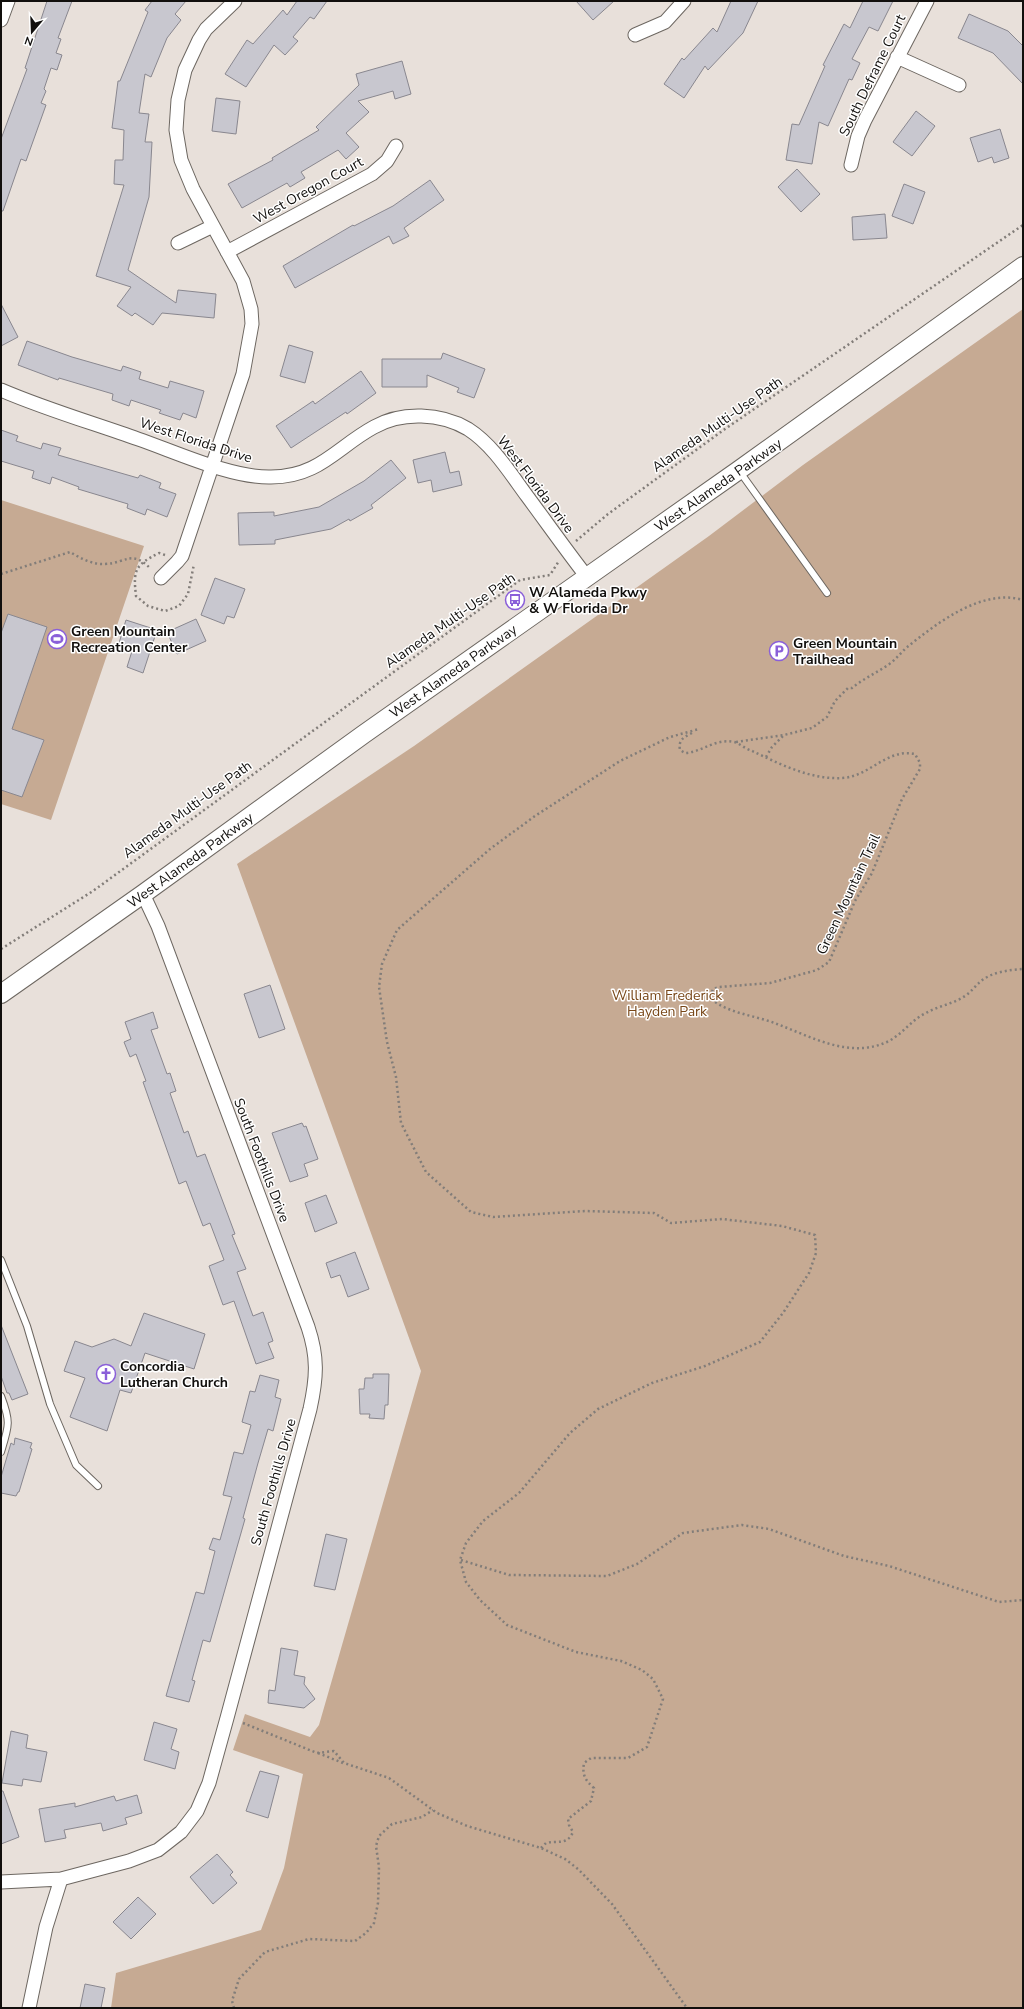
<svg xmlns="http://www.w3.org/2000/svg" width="1024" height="2009" viewBox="0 0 1024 2009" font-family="'Nunito Sans',sans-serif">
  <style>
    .green { fill: #c6aa93 }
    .building { fill: #c8c7cf; stroke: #89878f }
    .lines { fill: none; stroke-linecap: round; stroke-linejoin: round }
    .service-casing { stroke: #6d6761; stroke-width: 8 }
    .minor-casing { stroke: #6d6761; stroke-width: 15 }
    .secondary-casing { stroke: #6d6761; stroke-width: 20 }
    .path { stroke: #827d79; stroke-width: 2.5; stroke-dasharray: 2 3; stroke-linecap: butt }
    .service { stroke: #fff; stroke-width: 6 }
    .minor { stroke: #fff; stroke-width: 13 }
    .secondary { stroke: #fff; stroke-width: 18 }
    .labels { text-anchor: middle; stroke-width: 3; stroke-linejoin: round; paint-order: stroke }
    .street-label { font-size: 14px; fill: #110f0d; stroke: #fff }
    .poi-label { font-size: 14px; font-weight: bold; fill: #110f0d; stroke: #fff; text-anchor: start }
    .park-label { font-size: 14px; fill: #784718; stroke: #fff }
  </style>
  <rect width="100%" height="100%" fill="#e8e0da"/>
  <path class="green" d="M1023 309V2008H111L116 1973 261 1930 284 1868 303 1774 233 1750 245 1714 310 1737 319 1725 421 1371 237 864 414 746 709 536 803 465Z
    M1 500 144 546 51 820 1 804Z"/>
  <path class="building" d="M47 1H72L58 38 61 39 56 53 62 55 57 70 51 68 44 89 46 91 41 103 46 105 26 161 21 159 3 211H1V139L27 69 25 68Z
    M152 1H186L175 14 181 20 167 38 151 77 145 74 139 113 149 114 145 142H152L149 197 128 270 176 303 178 290 216 294 214 318 162 313 153 325 135 313 132 316 117 306 131 287 96 276 124 185 114 184 115 160H123L124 130 112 128 118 81H120L148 12 145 10Z
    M297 1H327L314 19 310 17 293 37 298 41 285 55 274 45 246 87 225 74 247 40 253 44 283 10 287 15Z
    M576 1H614L593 20Z
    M731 1H758L743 33 708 70 705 66 684 98 664 84 682 58 684 60 713 28 717 32Z
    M863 1H893L878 31 869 27 852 59 860 63 852 80 849 79 828 126 819 122 812 164 786 160 792 124 799 125 825 66 823 65 844 24 850 28Z
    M969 14 1008 31 1023 46V84L993 53 958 38Z
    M402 61 411 94 395 99 393 91 358 101 369 112 346 133 359 147 346 159 338 150 301 172 305 178 290 187 287 183 242 208 228 184 273 160 272 158 319 130 316 127 359 85 356 74Z
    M216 98 240 101 236 134 212 131Z
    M916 111 935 126 912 156 893 142Z
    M1000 129 1009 158 994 163 992 157 978 162 970 138Z
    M797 169 820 194 801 212 778 187Z
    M430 180 444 200 404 228 409 236 393 244 389 236 295 288 283 266 353 225 354 226 393 206Z
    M904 184 925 192 913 224 892 216Z
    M885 214 887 238 853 240 852 217Z
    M1 304 18 337 1 346Z
    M27 341 72 357 121 371 123 366 141 372 139 379 168 388 170 381 204 391 196 418 183 413 180 420 159 413 161 410 131 400 129 406 112 400 113 394 59 378 58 380 18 365Z
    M289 345 313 352 305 383 280 376Z
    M443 353 485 369 474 398 457 392 459 388 427 375V387H382V359H441Z
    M361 371 376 393 347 414 346 412 291 448 276 426 313 401 315 404Z
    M1 430 18 436 16 441 41 449 43 443 61 448 58 455 138 478 140 475 161 483 159 488 176 494 167 517 147 509 145 515 127 508 128 504 78 489 79 487 52 477 50 484 32 478 34 471 1 461Z
    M445 452 450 473 459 471 462 485 433 492 431 480 418 483 413 460Z
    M391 460 406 478 371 505 373 508 350 521 349 519 331 529 275 540V544L239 545 238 513 274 512V516L319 507 364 481Z
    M215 578 245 589 234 618 227 616 224 624 201 615Z
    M8 614 47 627 12 729 44 740 22 797 1 790V633Z
    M196 619 206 641 177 654 167 632Z
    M126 620 157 630 143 673 127 667 133 648 119 643Z
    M270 985 285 1029 259 1038 244 994Z
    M153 1012 158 1028 151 1030 167 1074 170 1073 176 1091 170 1093 184 1133 188 1131 197 1157 205 1154 235 1234 232 1235 246 1269 237 1272 253 1316 263 1312 273 1341 268 1343 274 1358 256 1364 234 1301 223 1305 209 1266 224 1260 210 1223 203 1226 186 1181 179 1184 143 1082 146 1081 136 1054 130 1057 124 1042 131 1039 125 1022Z
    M302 1123 304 1127 306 1126 318 1159 304 1164 308 1176 290 1182 272 1133Z
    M326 1195 337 1223 315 1232 305 1203Z
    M355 1252 369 1289 348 1297 340 1275 331 1278 326 1263Z
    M144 1313 205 1334 194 1369 145 1353 131 1393 120 1390 107 1431 70 1417 85 1378 64 1371 75 1341 92 1347 114 1339 131 1346Z
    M1 1325 28 1394 12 1400 9 1393H7L1 1376Z
    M373 1374H389L388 1405H385L384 1419 369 1418 370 1414H360L359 1389H364L365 1378H373Z
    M260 1375 279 1380 275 1397 281 1399 273 1431 268 1429 258 1463 243 1518 245 1519 210 1642 203 1640 192 1680 195 1681 189 1702 166 1696 196 1592 204 1594 215 1551 209 1549 213 1538 220 1540 232 1497 223 1495 234 1452 243 1454 251 1425 242 1422 250 1391 255 1392Z
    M15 1438 32 1443 30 1448 32 1449 19 1492H18L16 1496 1 1493V1477L11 1443 14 1445Z
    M326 1534 347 1539 335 1590 314 1586Z
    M281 1648 298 1651 294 1675 305 1677 304 1684 315 1699 304 1708 268 1703 269 1690 275 1691Z
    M154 1722 177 1729 171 1749 179 1752 175 1769 144 1760Z
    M11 1731 28 1735 26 1748 47 1752 41 1782 23 1779 22 1786 2 1783Z
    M260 1771 279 1776 268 1818 246 1811Z
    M1 1791H3L19 1837 1 1844Z
    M137 1795 142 1813 125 1818 127 1824 103 1831 101 1823 64 1830 66 1838 45 1842 39 1809 75 1803V1807L114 1796 116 1801Z
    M217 1854 233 1872 230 1875 237 1883 213 1904 190 1877Z
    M138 1897 156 1914 131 1939 113 1922Z
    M85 1984 105 1988 101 2008H80Z"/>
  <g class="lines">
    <defs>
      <path id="service" d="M740 472 827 593
        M1 1260 27 1326 50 1404 76 1465 98 1486
        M1 1396C11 1422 9 1426 1 1452"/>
      <path id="minor" d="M1 20 8 1
        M635 35 665 22 684 1
        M897 57 959 85
        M851 165 858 136 865 120 927 1
        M178 243 213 226
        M227 252 372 174 387 161 396 146
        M1 390C45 409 93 423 138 439 176 452 231 478 271 477 319 477 337 447 374 427 402 411 441 413 468 429 493 445 510 473 527 496 547 523 566 550 587 577
        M161 578 177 562 182 556 243 374 252 324 251 309 243 281 193 189 181 160 176 130 178 100 185 70 199 40 206 29 235 1
        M1 1882 61 1879
        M29 2008 46 1927 61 1879 129 1861 158 1850 181 1832 197 1811 209 1783 227 1718 310 1409C317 1377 318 1357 308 1327L158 926 143 894"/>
      <path id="secondary" d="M1 994 143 894 364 734 739 470 1023 266"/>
    </defs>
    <use href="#service" class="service-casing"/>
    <use href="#minor" class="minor-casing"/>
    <use href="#secondary" class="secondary-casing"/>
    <path class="path" d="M576 541 608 514 725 429 1023 225
      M165 555 159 553C135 565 133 570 136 596L148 606 165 611 179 606 188 594 194 564
      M1 574 70 552C80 558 93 565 105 564 127 563 131 549 151 569
      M692 733C684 737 678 740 680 750L685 753C703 752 715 738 734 742 739 743 744 748 750 750 778 763 810 780 842 778 869 777 887 748 915 754L920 763V769L902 799 872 873 855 901 829 962 817 970 770 983 719 987 713 989 710 998C728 1014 755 1015 777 1024 812 1037 849 1059 887 1042 902 1035 911 1020 926 1013 938 1006 953 1004 965 996 971 992 975 986 980 982 991 972 1009 970 1023 969
      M736 742 784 735 812 728 827 717 835 701 848 688H852C863 679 876 673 888 665 895 660 900 654 906 648 937 623 982 588 1023 600
      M766 757 772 747 784 735
      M1 949 93 891 520 580 550 575 559 561
      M461 1560 509 1575 607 1576 637 1564 683 1533 742 1525 769 1529 844 1556 889 1566 999 1602 1023 1600
      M243 1723 317 1753 334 1751 344 1763 389 1778 437 1813 467 1826 541 1848 565 1859 578 1869 612 1904 687 2008
      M318 1753 343 1763
      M541 1848 546 1843C557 1840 567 1846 573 1832L569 1825 568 1819 591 1801 594 1788C585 1780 582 1775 584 1763L591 1758H628L647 1747 663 1699 653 1679 642 1670 621 1661 576 1652 507 1625 480 1600 466 1582 460 1560 466 1543 483 1521 519 1493 570 1433 598 1409 652 1383 705 1366 760 1342 783 1313 809 1273 816 1253 815 1235 782 1226 722 1219 671 1223 654 1213 585 1211 493 1217 471 1212 426 1172 401 1123 396 1077 387 1042 379 987 382 964 397 930 490 849 535 816 620 761 670 737 699 729
      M234 2008 232 2001 239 1979 265 1952 309 1939 355 1941 366 1933 374 1923 378 1903 379 1867 376 1846 379 1836 392 1824 422 1817 433 1810"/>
    <use href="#service" class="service"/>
    <use href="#minor" class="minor"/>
    <use href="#secondary" class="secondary"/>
  </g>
  <defs>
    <symbol id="bus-ring" viewBox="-11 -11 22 22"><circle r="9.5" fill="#fff" stroke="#8a5fd9" stroke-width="1.5"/><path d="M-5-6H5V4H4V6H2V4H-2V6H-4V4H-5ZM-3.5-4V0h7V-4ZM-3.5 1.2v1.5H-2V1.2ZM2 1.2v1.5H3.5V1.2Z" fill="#8a5fd9"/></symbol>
    <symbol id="stadium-ring" viewBox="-11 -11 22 22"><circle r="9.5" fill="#fff" stroke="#8a5fd9" stroke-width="1.5"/><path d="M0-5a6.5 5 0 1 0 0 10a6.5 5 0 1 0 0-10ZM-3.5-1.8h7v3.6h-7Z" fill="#8a5fd9"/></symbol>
    <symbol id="parking-ring" viewBox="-11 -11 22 22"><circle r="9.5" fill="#fff" stroke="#8a5fd9" stroke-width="1.5"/><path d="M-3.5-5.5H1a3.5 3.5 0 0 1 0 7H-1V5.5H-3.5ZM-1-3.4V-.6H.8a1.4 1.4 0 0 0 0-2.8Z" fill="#8a5fd9"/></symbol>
    <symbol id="church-ring" viewBox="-11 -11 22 22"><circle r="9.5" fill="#fff" stroke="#8a5fd9" stroke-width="1.5"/><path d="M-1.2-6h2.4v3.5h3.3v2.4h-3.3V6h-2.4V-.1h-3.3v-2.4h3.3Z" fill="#8a5fd9"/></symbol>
  </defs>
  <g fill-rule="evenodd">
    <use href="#bus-ring" x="504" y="589" width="22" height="22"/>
    <use href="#stadium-ring" x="46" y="628" width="22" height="22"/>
    <use href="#parking-ring" x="768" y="640" width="22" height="22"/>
    <use href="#church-ring" x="95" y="1363" width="22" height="22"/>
  </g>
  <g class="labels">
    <g class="street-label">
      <text transform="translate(872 75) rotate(-64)" y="5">South Deframe Court</text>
      <text transform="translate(308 190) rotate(-29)" y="5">West Oregon Court</text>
      <text transform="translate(717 424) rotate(-35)" y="5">Alameda Multi-Use Path</text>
      <text transform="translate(196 440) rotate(18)" y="5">West Florida Drive</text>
      <text transform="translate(536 484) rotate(53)" y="5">West Florida Drive</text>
      <text transform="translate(718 485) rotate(-35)" y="5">West Alameda Parkway</text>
      <text transform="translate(450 620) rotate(-35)" y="5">Alameda Multi-Use Path</text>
      <text transform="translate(453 671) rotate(-35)" y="5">West Alameda Parkway</text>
      <text transform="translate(187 809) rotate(-36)" y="5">Alameda Multi-Use Path</text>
      <text transform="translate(190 860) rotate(-36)" y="5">West Alameda Parkway</text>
      <text transform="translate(848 894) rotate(-65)" y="5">Green Mountain Trail</text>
      <text transform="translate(262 1160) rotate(69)" y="5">South Foothills Drive</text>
      <text transform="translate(273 1482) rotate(-74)" y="5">South Foothills Drive</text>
    </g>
    <g class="poi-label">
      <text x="529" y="597">W Alameda Pkwy<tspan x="529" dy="16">&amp; W Florida Dr</tspan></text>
      <text x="71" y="636">Green Mountain<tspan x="71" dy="16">Recreation Center</tspan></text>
      <text x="793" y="648">Green Mountain<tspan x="793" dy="16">Trailhead</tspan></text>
      <text x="120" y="1371">Concordia<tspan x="120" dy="16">Lutheran Church</tspan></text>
    </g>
    <g class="park-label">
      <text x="667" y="1000">William Frederick<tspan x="667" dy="16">Hayden Park</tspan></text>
    </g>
  </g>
  <rect width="1024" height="2009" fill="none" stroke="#110f0d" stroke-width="4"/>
  <g transform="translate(32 32) rotate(199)" stroke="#ffffff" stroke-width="3" paint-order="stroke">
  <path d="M0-3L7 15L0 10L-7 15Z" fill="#110f0d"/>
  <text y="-6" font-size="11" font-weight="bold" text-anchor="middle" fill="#110f0d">N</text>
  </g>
</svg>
